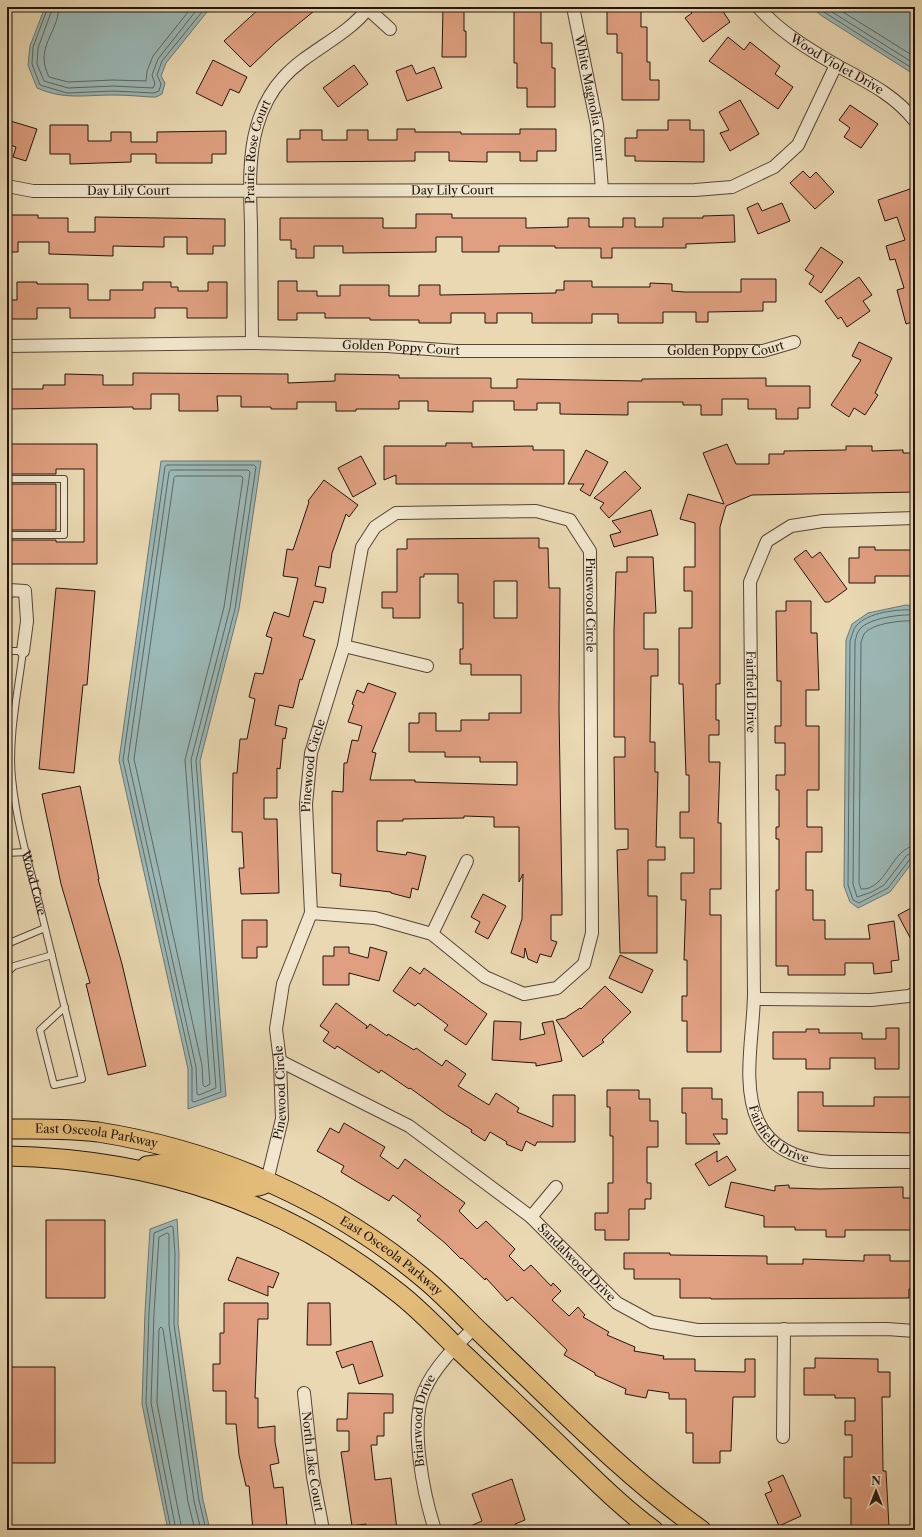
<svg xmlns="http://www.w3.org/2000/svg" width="922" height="1537" viewBox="0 0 922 1537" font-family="'Libre Caslon Text',serif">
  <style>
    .water { fill: #9bb8b6; stroke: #6b7673 }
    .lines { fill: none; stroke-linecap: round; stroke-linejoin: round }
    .shore { stroke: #5f6662; stroke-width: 1 }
    .building { fill: #df9f80; stroke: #23140e; fill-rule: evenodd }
    .service-casing { stroke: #544537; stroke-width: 8 }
    .minor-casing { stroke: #544537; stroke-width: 14 }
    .primary-casing { stroke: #23140e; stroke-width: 21 }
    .service { stroke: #f1e6cd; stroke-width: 6 }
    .minor { stroke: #f1e6cd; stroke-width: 12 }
    .primary { stroke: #e4bc79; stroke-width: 19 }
    .labels { text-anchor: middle; stroke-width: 4; stroke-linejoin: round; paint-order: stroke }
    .street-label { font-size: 12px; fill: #23140e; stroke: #f1e6cd }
  </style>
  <rect width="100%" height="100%" fill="#e9d8b2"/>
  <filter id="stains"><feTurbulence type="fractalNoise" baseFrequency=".005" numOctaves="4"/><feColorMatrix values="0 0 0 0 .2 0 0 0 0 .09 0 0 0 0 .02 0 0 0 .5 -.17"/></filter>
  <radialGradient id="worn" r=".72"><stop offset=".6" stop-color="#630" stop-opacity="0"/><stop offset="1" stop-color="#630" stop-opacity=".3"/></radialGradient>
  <path class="water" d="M45 7H211L166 63 161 76 165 83 162 94 156 97H150C138 96 125 95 113 95 85 95 64 100 37 88L28 65 30 46Z
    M811 7H915V75L822 16Z
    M161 461H261L239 609 200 761 226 1096 188 1109V1069L119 760Z
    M906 605 915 606V859L890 892 858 908 850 902 844 886 846 640 852 624 868 613Z
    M177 1219 179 1254 178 1324 203 1500 210 1530H168L142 1404 145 1312 150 1229Z"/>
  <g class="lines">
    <path class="shore" d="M48 7 33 47 32 64 40 85 67 93 113 91 154 93 159 91 161 84 157 75 162 61 206 7
      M53 7 38 48 37 64 44 81 68 88 113 86 153 88 155 84 152 75 158 59 199 7
      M59 7C58 34 34 47 49 77L68 82 113 80 146 81 147 71 153 56 192 7
      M816 7 915 70
      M824 7 915 64
      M835 7 915 57
      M167 465H254L256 467 235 609 196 760 221 1092 194 1102 192 1101V1068L123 760 165 467Z
      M171 470H248L250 472 230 608 191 760 216 1088 199 1095 197 1094 196 1067 128 759 169 472Z
      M176 476H241L243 478 224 607 185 760 210 1084 205 1087 203 1085 202 1065 134 759 174 478Z
      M915 610C898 609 868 612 856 626 853 629 852 636 850 641L848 885 853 900 859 903 888 888 910 859 915 857
      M915 615C901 614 869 618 860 629 857 632 856 638 855 641L853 884 857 897 872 892 884 885 907 855 915 852
      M915 621C903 620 872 623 864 634 863 636 862 640 861 642L859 883 861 889C886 891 892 847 915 846
      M171 1530 146 1403 149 1313 154 1233 171 1226 173 1227 175 1254 174 1324 199 1500 206 1530
      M176 1530 151 1403 154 1313 159 1237 167 1233 169 1234V1325L194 1501 201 1530
      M182 1530 157 1403 159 1329 161 1327 163 1329 188 1502 195 1530"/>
  </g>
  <path class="building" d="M261 7H319L276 42 250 67 224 41Z
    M443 7H464V31H466V57H442Z
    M514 7H541V43H552V68H555V107H527V88H517V63H514Z
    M607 7H641V27H647V62H650V80H659V100H622V53H617V34H607Z
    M688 7H708L711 12 720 7 730 22 703 42 685 18 692 13Z
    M728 37 744 50 750 42 780 66 775 74 793 87 778 109 709 61Z
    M213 60 247 77 239 93 230 89 222 106 196 93Z
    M354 65 368 84 338 107 323 88Z
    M412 65 416 74 434 67 442 88 407 101 396 71Z
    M740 100 759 134 730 151 720 133 729 130 719 112Z
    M850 105 878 124 861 148 844 137 850 128 839 120Z
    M7 120 37 129 26 161 13 157 16 147 7 144Z
    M668 120H690V130H704V162L635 161V156H625V138H637V130H668Z
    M50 125H88V141H111V132H131V142H157V132L226 131V154H212V163H156V154H131V162L70 164V154H50Z
    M397 129H415V132H461V134H520V129H556V151H537V161H520V152H487V162L449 161V152H415V161L287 162V139H300V130H322V140H347V130H368V140H397Z
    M803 171 810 178 816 172 834 192 815 209 790 183Z
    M910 189 915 203V321L906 324 897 290 904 288 895 259 890 260 886 246 905 240 897 217 885 221 878 200Z
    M758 203 762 211 782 203 790 221 758 234 747 208Z
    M416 214H452V218H526V228L568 227V218H589V227H623V218H635V227H663V218H703V216L734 215 735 242 686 244V248H612V258H601V248H555V246H499V252H462V237H436V252L343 253V246H314V258H296V249H291V240H280V218H383V228H416Z
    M7 215H38V218H68V232H95V217L225 219V246H213V254H187V237H164V247L113 246V256L49 254V242H18V252H7Z
    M821 247 843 262 821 293 809 284 814 276 805 270Z
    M859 277 872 295 863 301 870 311 847 327 841 317 838 319 825 301Z
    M741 279H776V302H763V311L708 312V322H696V312H663V323H618V314H592V323H532V313H497V323H485V313H451V323H419V320H370V318H325V313H297V320H278V281H297V291H317V296H340V285H389V296H419V285H440V295L556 293V290H564V281H592V287H650V283L672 284V291L685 292H741Z
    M17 282H37V284H88V300H110V290H143V282H171V287H178V291H208V282H227V318H187V308H155V318H70V308H37V319H7V300H17Z
    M859 342 892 358 875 393 878 395 865 415 854 408 849 417 831 405 861 360 852 356Z
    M133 373 288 374V383L335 381V374L399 375V378H491V388H517V379L642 381V379L766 378V386H810V408H798V419H776V409H748V399H722V415H701V405H683V402H628V415L560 414V403H537V410H514V401H473V412L428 411V401H399V409H356V411H336V402H297V409H271V407H241V396H217L218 411H179V394H151V409H133V407L7 409V389H43V385H65V374L103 375V385H133Z
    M446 443H472V447L533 446V450H564V484H396V475L384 480V446H446Z
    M7 444H97V564H7V540H56V542H84V469H56V474H7Z
    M727 444 736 464H769V454H784V451L846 450V446H872V451L903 450V453H915V492L752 495 726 506 720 527V684H716V720H719V735H709V762H720L718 823H721V889H710V915H721V1052H687V1021H682V996H687V960H684L686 900H681V873H694V838H680V812H689V775H686L683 684H679V628H692V591H684V567H695V523L680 519 688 494 724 504 703 453Z
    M586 450 608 462 590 496 580 490 584 484H568Z
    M361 456 376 484 353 497 338 468Z
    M625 471 641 488 609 518 600 508 604 503 594 498Z
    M324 480 358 505 349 517 346 514 332 553 330 568 319 566 315 586 326 588 323 603 314 601 303 636 315 640 302 680 300 679 293 708 279 705 275 725 287 728 285 739 283 738 280 769 277 768V798H264V819H277L279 893 241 894 239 868H244L242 832H232L233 773H237L240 739H247L255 699 249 697 255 673 263 674 272 638 266 636 274 612 289 617 298 578 283 576 287 549 293 550 309 502 308 501Z
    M7 484H56V530H7Z
    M651 510 658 535 614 547 610 535 621 532 612 521Z
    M539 538V548H548L549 588H560L559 710 562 898V915H551V940L557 942 551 957 540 954 537 963 528 959 525 948 524 958 511 953 522 919 523 874 519 882V827H494V817L464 816V818L403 819V821H377V851L406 855 407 852 426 856 418 890 412 888 410 898 391 893V892L340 886 341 874 332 873V791L343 792 344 763H347L352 740 358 741 362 726 348 722 354 705 352 704 357 690 364 693 368 683 396 693 372 752 376 753 370 780H415V782L517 785V762H480V757H445V752H409V723H419V713H436V731H461V720H489V713H521V675H471V664H460V649H463V603H458V574H424V577H420V618H393V608H382V592H397V549H407V539ZM494 581H517V618H494Z
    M859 547H875V550H915V576H875V583H849V558H859Z
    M806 550 812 558 820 552 847 589 829 602H825L794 559Z
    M627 557H653L656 613H644V649H658V676H651L650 742H655V772H658L656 847H665V860H648V896H657V953H620L617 850 628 849V829H615L614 757H625V737H614V630L616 572H627Z
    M56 588 95 591 87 685H83L74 773 39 769Z
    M786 601H811V633H817L819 690H806V726H819V790H807V827H822V852H806V890H813V920H825V939H870L868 925 894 921 899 960 891 961 892 972 874 974 873 963H845V975H788V966H776V890H779V839H776V827H779V790H776V775H785V743H775V726H781V681H777L776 611H786Z
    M80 786 99 879H98L122 964 146 1066 108 1075 86 984 90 983 61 884 42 794Z
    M483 894 506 906 488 939 475 932 480 922 471 917Z
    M915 906V947L898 915Z
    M242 920H267V947H257V958H242Z
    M334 947H349V953L368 958 370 947 387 952 379 981 349 973V985H323V956H334Z
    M620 955 653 970 642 993 609 978Z
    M410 967 420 974 424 968 487 1014 466 1045 444 1030 448 1025 418 1003 415 1006 393 991Z
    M605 986 631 1012 602 1040 604 1042 583 1057 556 1020 565 1018 580 1008 581 1009Z
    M336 1003 367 1026 366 1029 370 1024 387 1036 388 1034 414 1050 416 1048 442 1066 446 1060 466 1074 458 1086 489 1105 496 1093 519 1108 517 1112 553 1127V1095H575V1142H537L535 1146 526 1141 522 1151 506 1144 507 1142 490 1132 485 1141 471 1132 472 1130 446 1114 410 1088 409 1089 381 1070 379 1073 337 1046 335 1049 323 1041 329 1032 320 1026Z
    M494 1021 521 1022 520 1040 545 1034 542 1023 553 1021 562 1061 536 1066V1063L492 1060Z
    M886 1028H899V1069H875V1058H830V1069H806V1059H773V1032H806V1029H819V1033H862V1039H886Z
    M682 1088H712V1099H722V1119H727V1134H713L720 1144H686V1113H682Z
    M607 1090H639V1099H650V1121H658V1147H647V1183H651V1199H645V1209H629V1240H605V1230H595V1213H608V1183H613V1136H610V1107H607Z
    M798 1092H823V1106H874V1097H915V1133L798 1131Z
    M344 1123 385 1147 380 1156 398 1169 405 1159 465 1203 459 1211 477 1229 486 1221 515 1249 509 1256 524 1271 531 1265 551 1286 553 1283 561 1291 552 1300 569 1316 578 1307 585 1315 583 1317 609 1332 607 1335 635 1347 634 1351 664 1356 663 1359H695V1371L745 1372V1359H755V1397H733L731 1451H720V1463H693V1433H686V1399H669V1393L648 1390 646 1398 625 1394 626 1389 595 1375V1373L564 1355 567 1350 534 1318 512 1297 507 1301 486 1278 485 1280 462 1258 461 1259 445 1243 417 1220 421 1216 393 1195 389 1201 341 1172 344 1166 317 1151 330 1128 339 1133Z
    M717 1151V1162L727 1156 736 1170 709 1186 695 1164Z
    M731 1182 775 1191V1186L789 1185V1188L820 1189 903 1187V1198H914V1230H845V1237H826V1230H795V1227H764V1216L725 1207Z
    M46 1220H105V1298H46Z
    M624 1253H670V1255L767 1256V1264H803V1259L864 1261V1255H890V1261H915V1289H909V1298L711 1299V1298H680V1279H634V1269H624Z
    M237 1257 279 1273 273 1288 268 1286V1296L228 1280Z
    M224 1303H268V1319H258L255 1398H258V1428L275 1426V1442L279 1463 270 1465 274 1488 283 1487 287 1527 276 1528 277 1530H253L249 1486H246L239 1455 236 1424H226V1391H213V1364H220V1333H224Z
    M308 1303H330L331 1345H307Z
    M372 1341 383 1376 359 1384 353 1364 342 1368 336 1352Z
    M815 1358 878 1359V1372H890V1397H882L883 1471H886L889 1527H851V1498H844V1457H852V1435H845V1421H855V1398H835V1395H804V1368H815Z
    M7 1367H55V1463H7Z
    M348 1393 393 1394V1413H384V1436H377V1445H371L375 1480 391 1478 397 1530H366V1524L352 1526 341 1452 349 1451V1431H337V1419H347Z
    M783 1475 801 1516 779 1526 765 1494 772 1491 768 1482Z
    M512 1479 525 1520 515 1524 517 1530H461L482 1521 472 1494Z"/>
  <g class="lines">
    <defs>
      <g id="service">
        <path d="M7 479H64V535H7"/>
        <path id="s1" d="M7 651H23C18 692 8 738 12 778 16 820 28 862 39 903 53 961 68 1020 82 1079L54 1085 40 1030 65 1007"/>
        <path d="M7 853 26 852"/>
        <path d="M7 944 45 928"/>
        <path d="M7 973 14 966 52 955"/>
      </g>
      <g id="minor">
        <path id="s2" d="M573 7 597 125 602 190"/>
        <path id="s3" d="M758 7C779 31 808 49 836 65 865 81 894 94 915 121"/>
        <path d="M368 9 390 29"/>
        <path id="s4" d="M7 186 33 191 695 190 732 187 774 167 798 145 836 65"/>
        <path id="s5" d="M252 343C252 304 251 264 251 225 250 193 248 157 257 126 262 109 271 91 283 78 308 50 347 37 369 7"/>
        <path id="s6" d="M7 346 252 343 387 346 456 351H763L794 342"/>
        <path id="s7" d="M915 518 823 521 791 526 767 541 750 582C751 719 752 856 754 993 754 1032 741 1084 758 1121 771 1150 801 1160 831 1162H915"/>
        <path d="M7 594 9 590 25 591 27 621 23 651"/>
        <path d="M344 646 427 666"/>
        <path d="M432 934 467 861"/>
        <path d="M754 999 871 1000 909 996 915 993"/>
        <path id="s8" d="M280 1061 409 1126 531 1217 617 1303 652 1322 697 1330 887 1329 915 1331"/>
        <path id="s9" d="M267 1181 282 1119 280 1061 276 1029 283 984 311 913 306 804 311 753 344 646 362 547 375 527 396 513 536 511 570 520 590 551 592 933 584 964 557 988 524 994 485 977 432 934 375 918 311 913"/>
        <path d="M531 1217 556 1187"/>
        <path id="s10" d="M304 1393 313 1477 323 1530"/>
        <path d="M783 1437 784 1329"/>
        <path id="s11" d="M435 1530C424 1496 409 1425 424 1391 435 1366 456 1346 475 1327"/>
      </g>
      <g id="primary">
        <path id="s12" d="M7 1129C37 1129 68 1128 98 1132 219 1151 334 1202 427 1281 446 1297 463 1316 481 1333 552 1400 621 1473 701 1530"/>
        <path d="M7 1156C155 1159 284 1201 401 1295 421 1311 439 1330 457 1348 495 1384 532 1419 569 1455 596 1481 623 1508 653 1530"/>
        <path d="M147 1166C155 1165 166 1162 175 1164 198 1168 247 1198 267 1182"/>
      </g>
    </defs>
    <use href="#service" class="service-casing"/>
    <use href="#minor" class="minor-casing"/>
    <use href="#primary" class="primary-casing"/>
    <use href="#service" class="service"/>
    <use href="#minor" class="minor"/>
    <use href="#primary" class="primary"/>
  </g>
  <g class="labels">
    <g class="street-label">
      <text dy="4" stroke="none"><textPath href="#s3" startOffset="98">Wood Violet Drive</textPath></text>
      <text dy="4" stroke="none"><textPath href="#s2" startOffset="93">White Magnolia Court</textPath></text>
      <text dy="4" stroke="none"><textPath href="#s5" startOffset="192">Prairie Rose Court</textPath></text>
      <text dy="4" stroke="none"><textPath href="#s4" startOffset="446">Day Lily Court</textPath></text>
      <text dy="4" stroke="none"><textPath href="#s4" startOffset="122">Day Lily Court</textPath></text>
      <text dy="4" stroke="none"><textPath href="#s6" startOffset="719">Golden Poppy Court</textPath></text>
      <text dy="4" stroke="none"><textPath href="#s6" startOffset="394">Golden Poppy Court</textPath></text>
      <text dy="4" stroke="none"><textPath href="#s9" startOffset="964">Pinewood Circle</textPath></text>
      <text dy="4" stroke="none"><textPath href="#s7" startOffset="307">Fairfield Drive</textPath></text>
      <text dy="4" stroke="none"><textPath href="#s9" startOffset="424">Pinewood Circle</textPath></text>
      <text dy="4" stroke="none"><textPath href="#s1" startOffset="251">Wood Cove</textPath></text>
      <text dy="4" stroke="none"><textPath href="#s9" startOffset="90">Pinewood Circle</textPath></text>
      <text dy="4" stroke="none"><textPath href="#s7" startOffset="762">Fairfield Drive</textPath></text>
      <text dy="4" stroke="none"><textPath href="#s12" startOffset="90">East Osceola Parkway</textPath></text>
      <text dy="4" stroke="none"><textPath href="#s12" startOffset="413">East Osceola Parkway</textPath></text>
      <text dy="4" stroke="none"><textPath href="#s8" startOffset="361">Sandalwood Drive</textPath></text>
      <text dy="4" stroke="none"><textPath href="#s11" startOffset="112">Briarwood Drive</textPath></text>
      <text dy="4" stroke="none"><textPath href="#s10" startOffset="69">North Lake Court</textPath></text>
    </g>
  </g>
  <rect width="922" height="1537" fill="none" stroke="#e9d8b2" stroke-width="24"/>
  <rect x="8" y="8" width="906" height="1521" fill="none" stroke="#23140e" stroke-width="2"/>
  <rect x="12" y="12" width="898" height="1513" fill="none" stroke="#23140e"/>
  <g transform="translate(876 1491)" stroke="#f1e6cd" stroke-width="3" paint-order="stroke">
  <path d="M0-3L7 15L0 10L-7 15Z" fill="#23140e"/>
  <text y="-6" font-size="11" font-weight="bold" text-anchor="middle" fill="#23140e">N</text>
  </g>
  <rect width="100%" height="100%" filter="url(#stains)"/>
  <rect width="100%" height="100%" fill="url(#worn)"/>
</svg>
